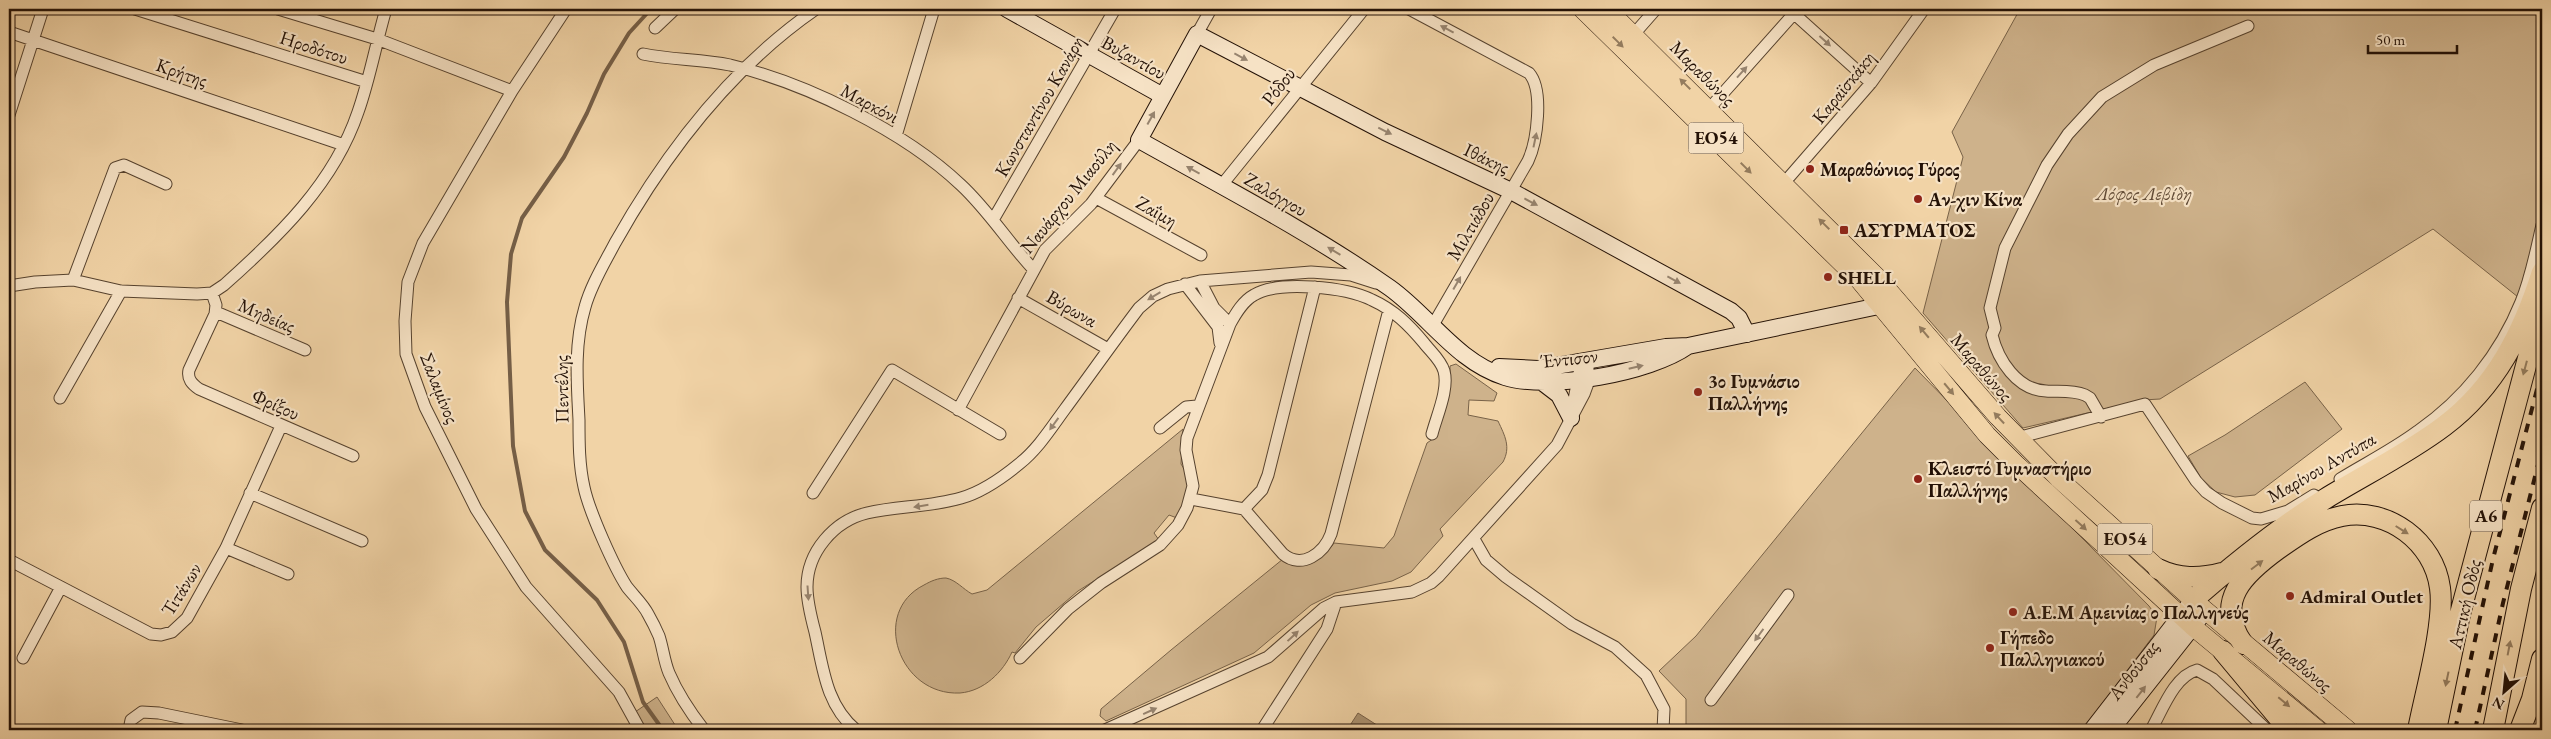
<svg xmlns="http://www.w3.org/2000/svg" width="2551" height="739" viewBox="0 0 2551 739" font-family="'EB Garamond',serif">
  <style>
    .green { fill: #ceb28b; stroke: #786248 }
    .water { fill: #ab9170; stroke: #755e46 }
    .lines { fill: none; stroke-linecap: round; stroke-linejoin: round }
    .stream { stroke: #755e46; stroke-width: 4 }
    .street-casing { stroke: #56422e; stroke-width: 13 }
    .secondary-casing { stroke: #231106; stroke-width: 18 }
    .primary-casing { stroke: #231106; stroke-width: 19 }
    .highway-casing { stroke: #231106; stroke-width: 22 }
    .street { stroke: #f6e2c5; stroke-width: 11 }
    .secondary { stroke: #f6e2c5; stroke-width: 16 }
    .primary { stroke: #f1d3a6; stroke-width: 18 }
    .highway { stroke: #f1d3a6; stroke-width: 20 }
    .rail { stroke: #231106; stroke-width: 4; stroke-dasharray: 9 9; stroke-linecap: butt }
    .oneway { fill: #97846f }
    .oneway2 { fill: #947c5e }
    .poi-dot { fill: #8f2418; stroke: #f6e2c5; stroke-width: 2 }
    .labels { text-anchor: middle; stroke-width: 4.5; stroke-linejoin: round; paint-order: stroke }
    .shield { fill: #f6e2c5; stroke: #62503f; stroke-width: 1 }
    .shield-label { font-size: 18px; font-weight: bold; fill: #231106 }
    .street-label { font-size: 19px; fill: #231106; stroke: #f6e2c5 }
    .poi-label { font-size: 19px; font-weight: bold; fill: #231106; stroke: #f6e2c5; text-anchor: start }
    .park-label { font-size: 19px; font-style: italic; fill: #5f4935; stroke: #f6e2c5 }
  </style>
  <rect width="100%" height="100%" fill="#f1d3a6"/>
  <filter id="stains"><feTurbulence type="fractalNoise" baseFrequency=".004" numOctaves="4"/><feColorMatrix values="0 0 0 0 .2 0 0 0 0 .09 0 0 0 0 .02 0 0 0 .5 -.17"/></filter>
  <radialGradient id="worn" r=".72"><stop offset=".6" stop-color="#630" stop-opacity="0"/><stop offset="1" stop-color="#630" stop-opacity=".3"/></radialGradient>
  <path class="green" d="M2020 9H2542V211L2518 297 2433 229 2160 399 2143 400 2023 428 1923 313 1963 157 1952 132Z
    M1456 364 1497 393 1494 401 1469 400 1468 415 1498 421C1505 436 1511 447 1503 462L1440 529 1443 536 1411 572 1392 581 1335 593 1311 605 1254 653 1106 721 1100 716 1101 709 1171 650 1283 559C1305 570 1320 561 1334 543L1384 548 1394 536 1427 443 1437 436 1450 384V366Z
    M1915 368 2149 606 2157 617 2154 635 2082 730H1686V699L1659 671 1696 636Z
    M2305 382 2342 429 2255 495 2235 497 2216 492 2201 478 2188 456 2225 435Z
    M1183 429 1181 464 1186 472 1190 486 1177 518 1169 515 1154 533 1159 540 1078 591 1036 627 1015 653 1012 652C1003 672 984 691 960 693 899 696 870 612 924 585 931 581 938 578 946 578 956 580 963 589 972 594L987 590Z
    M657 697 677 728 680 730H645L635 712Z"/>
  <path class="water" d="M1358 713 1380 727 1378 730H1347Z"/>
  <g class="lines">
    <path class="stream" d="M651 9 629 33 604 74 587 113 564 157 522 218 511 254 507 302 513 446 525 511 545 550 597 600 624 642 643 702 663 730"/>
    <defs>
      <path id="street" d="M135 9 367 82
        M278 9 377 39 512 91
        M566 9 512 91 423 243 408 282 405 321 406 354 425 407 476 509 526 587 619 692 640 730
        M1409 9 1529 73C1544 90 1537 142 1528 161L1433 325
        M1790 10 1871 83
        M655 28 675 9
        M9 32 344 145
        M1197 34 1211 9
        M1634 34 1656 9
        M643 54C672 60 701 59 730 65 806 83 904 131 961 185 988 210 1008 242 1033 269
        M1709 109 1798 9
        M9 115 43 9
        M896 136 934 9
        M1784 183 1871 83 1924 9
        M1221 186 1364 9
        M1096 198 1201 255
        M993 220 1115 9
        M73 280 115 168 124 165 166 184
        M1200 281 1214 308 1230 324
        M1185 284 1218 327 1220 343
        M9 286 35 282 73 280 121 291 197 294 212 293 224 285C279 236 334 183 358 112 370 78 376 43 386 9
        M212 293 216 305 215 314 189 370C187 379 192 384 199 389L353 456
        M1018 298 1108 349
        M216 312 305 350
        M60 398 121 291
        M958 410 1045 250 1091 204 1139 140
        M1571 416 1579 373
        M2101 417 2090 398 2085 395C2072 390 2059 392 2046 391 2017 390 1998 360 1992 335L1995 328 1990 308 2005 248 2047 165 2068 134 2102 97 2154 65 2248 26
        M1160 428 1186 407 1197 406
        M2017 438 2145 404 2196 481 2206 492 2222 503 2252 518 2261 519 2288 511 2314 495
        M2340 479C2366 463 2394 449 2418 431 2464 399 2500 354 2521 302 2531 278 2536 251 2542 225
        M250 493 362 541
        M813 493 892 370 1000 434
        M1191 499 1244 509 1283 554C1302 570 1324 553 1331 534L1389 310
        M1244 509 1262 490 1268 475 1315 287
        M1474 539 1486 560 1506 577 1572 624 1615 647 1646 675 1664 709 1663 730
        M226 548 288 574
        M9 560 151 634 161 635 172 632 187 618 226 548 281 426
        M23 658 61 587
        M1020 658 1068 609 1101 583 1160 545 1178 525 1187 508 1193 486 1186 450 1187 438 1230 324C1236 313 1243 301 1254 295 1279 280 1346 287 1372 300 1394 310 1409 325 1424 343 1430 351 1441 360 1444 371 1449 389 1437 415 1432 434
        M1711 700 1788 595
        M129 730 131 720 142 712 159 713 242 730
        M704 730C690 712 678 694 669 673 664 661 663 648 659 636 656 629 652 621 648 614 643 604 634 596 627 587 614 567 589 511 584 487 579 465 579 442 579 420 577 382 574 344 585 307 591 285 604 264 615 243 665 154 732 67 816 9
        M856 730C826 705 823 668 815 632 811 617 807 602 807 587 807 552 834 521 867 513 898 506 930 507 961 498 982 492 1002 478 1019 464 1038 449 1051 428 1065 409 1090 375 1114 341 1139 308L1153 296 1168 289 1200 281 1311 272 1351 275 1376 283
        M1105 730 1268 657 1324 608 1336 602 1412 592 1431 583 1439 576 1557 445 1584 394 1588 383V360
        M1262 730 1327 629 1336 602
        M2151 730C2162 711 2174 676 2197 670L2213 679 2267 730"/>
      <path id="secondary" d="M1007 9 1163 96
        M1688 346C1650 373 1550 391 1505 377 1457 362 1429 316 1390 288 1310 232 1223 187 1139 140L1197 34 1385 132 1511 191 1731 311 1739 318 1747 334
        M1499 367 1538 369 1666 347 1688 346 1893 303
        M1542 382 1559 395 1571 418
        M2092 730 2193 600
        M2111 730 2205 611"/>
      <path id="primary" d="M1582 9 1859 280 1987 435 2016 464 2192 626 2318 730
        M1607 9 1876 276 1998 417 2058 478 2193 600 2348 730"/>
      <path id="highway" d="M2158 569C2179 579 2199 579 2222 573
        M2193 600C2234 564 2277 529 2325 499 2364 475 2407 454 2444 426 2496 387 2523 332 2542 272
        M2243 644C2213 601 2245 573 2278 549 2298 535 2317 521 2342 516 2388 507 2434 542 2440 588 2445 624 2425 693 2418 730
        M2223 651 2289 730
        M2436 730 2460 614 2541 309
        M2493 730 2521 589 2542 508
        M2520 730 2532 699 2542 659"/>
    </defs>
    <use href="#street" class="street-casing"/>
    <use href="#secondary" class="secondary-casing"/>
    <use href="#primary" class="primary-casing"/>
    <use href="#highway" class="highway-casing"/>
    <use href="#street" class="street"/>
    <use href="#secondary" class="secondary"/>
    <use href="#primary" class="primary"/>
    <use href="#highway" class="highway"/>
    <path class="rail" d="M2455 730 2493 559 2542 370
      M2475 730 2503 603 2542 449"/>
  </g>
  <defs><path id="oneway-solid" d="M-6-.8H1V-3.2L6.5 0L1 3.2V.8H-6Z" transform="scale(1.25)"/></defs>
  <g class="oneway">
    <use href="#oneway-solid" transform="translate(1447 29) rotate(-152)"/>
    <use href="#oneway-solid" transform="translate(1825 41) rotate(42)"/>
    <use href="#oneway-solid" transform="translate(1241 57) rotate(28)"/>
    <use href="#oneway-solid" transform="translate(1742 72) rotate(-48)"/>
    <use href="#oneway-solid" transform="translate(1151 118) rotate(-61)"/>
    <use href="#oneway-solid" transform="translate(1385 131) rotate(26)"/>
    <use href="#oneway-solid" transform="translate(1535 140) rotate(-78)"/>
    <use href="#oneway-solid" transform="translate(1117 169) rotate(-54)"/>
    <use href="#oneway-solid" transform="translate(1193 170) rotate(-151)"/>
    <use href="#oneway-solid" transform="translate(1531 202) rotate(28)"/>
    <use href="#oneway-solid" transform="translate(1334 251) rotate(-149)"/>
    <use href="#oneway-solid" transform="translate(1674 280) rotate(28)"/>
    <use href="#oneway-solid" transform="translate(1457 283) rotate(-60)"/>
    <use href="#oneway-solid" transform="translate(1154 296) rotate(149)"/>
    <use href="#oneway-solid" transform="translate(1636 367) rotate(-13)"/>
    <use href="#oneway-solid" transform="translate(1054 424) rotate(126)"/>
    <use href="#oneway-solid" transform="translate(921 506) rotate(171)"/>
    <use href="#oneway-solid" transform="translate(808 593) rotate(86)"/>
    <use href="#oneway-solid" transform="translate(1759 635) rotate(126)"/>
    <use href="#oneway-solid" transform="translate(1293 636) rotate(-43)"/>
    <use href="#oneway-solid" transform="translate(2141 692) rotate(-52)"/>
    <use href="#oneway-solid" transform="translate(1150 711) rotate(-24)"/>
  </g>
  <g class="oneway2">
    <use href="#oneway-solid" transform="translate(1618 42) rotate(45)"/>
    <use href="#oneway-solid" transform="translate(1685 84) rotate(-135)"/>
    <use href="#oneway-solid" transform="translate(1746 168) rotate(45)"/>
    <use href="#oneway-solid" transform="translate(1824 224) rotate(-135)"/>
    <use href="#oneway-solid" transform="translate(1924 332) rotate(-130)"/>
    <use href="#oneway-solid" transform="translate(2525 368) rotate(105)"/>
    <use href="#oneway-solid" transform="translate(1949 389) rotate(50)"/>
    <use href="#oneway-solid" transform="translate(1999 418) rotate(-133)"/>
    <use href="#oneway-solid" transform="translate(2081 525) rotate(42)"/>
    <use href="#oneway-solid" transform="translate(2402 530) rotate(32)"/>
    <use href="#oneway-solid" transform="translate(2257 565) rotate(-37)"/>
    <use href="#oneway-solid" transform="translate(2509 648) rotate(-79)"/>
    <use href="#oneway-solid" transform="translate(2447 679) rotate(102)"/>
    <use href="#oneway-solid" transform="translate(2284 702) rotate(40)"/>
  </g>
  <g class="poi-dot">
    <circle cx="1810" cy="169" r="5"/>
    <circle cx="1918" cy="199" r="5"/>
    <rect x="1839" y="225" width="10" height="10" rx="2.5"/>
    <circle cx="1828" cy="277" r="5"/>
    <circle cx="1698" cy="392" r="5"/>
    <circle cx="1918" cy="479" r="5"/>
    <circle cx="2290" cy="596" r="5"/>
    <circle cx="2013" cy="612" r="5"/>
    <circle cx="1990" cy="648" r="5"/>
  </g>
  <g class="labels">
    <g class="shield">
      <rect x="1688.5" y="122.5" width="55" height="31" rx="4"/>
      <rect x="2470" y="500.5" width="32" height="31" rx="4"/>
      <rect x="2097.5" y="523.5" width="55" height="31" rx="4"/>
    </g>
    <g class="shield-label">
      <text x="1716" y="144">ΕΟ54</text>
      <text x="2486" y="522">Α6</text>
      <text x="2125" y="545">ΕΟ54</text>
    </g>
    <g class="street-label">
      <text transform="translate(314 47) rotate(18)" y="7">Ηροδότου</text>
      <text transform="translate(1134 57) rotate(29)" y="7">Βυζαντίου</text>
      <text transform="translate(182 72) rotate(19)" y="7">Κρήτης</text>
      <text transform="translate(1703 73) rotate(45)" y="7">Μαραθώνος</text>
      <text transform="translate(1278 86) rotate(-52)" y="7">Ρόδου</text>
      <text transform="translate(1843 87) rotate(-51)" y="7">Καραϊσκάκη</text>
      <text transform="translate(870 103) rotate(28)" y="7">Μαρκόνι</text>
      <text transform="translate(1039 106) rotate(-60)" y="7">Κωνσταντίνου Κανάρη</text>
      <text transform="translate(1487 158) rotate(25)" y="7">Ιθάκης</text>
      <text transform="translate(1276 194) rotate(30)" y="7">Ζαλόγγου</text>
      <text transform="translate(1068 196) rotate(-51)" y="7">Ναυάρχου Μιαούλη</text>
      <text transform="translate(1157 211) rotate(29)" y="7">Ζαΐμη</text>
      <text transform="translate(1470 226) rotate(-60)" y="7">Μιλτιάδου</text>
      <text transform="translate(1072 308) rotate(30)" y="7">Βύρωνα</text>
      <text transform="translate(267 315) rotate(23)" y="7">Μηδείας</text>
      <text transform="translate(1569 358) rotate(-6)" y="7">Έντισον</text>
      <text transform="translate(1982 367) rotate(49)" y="7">Μαραθώνος</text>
      <text transform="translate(440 388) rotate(68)" y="7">Σαλαμίνος</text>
      <text transform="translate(561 389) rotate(-91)" y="7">Πεντέλης</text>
      <text transform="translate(276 404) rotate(24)" y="7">Φρίξου</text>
      <text transform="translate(2321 467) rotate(-30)" y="7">Μαρίνου Αντύπα</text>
      <text transform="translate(181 589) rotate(-58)" y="7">Τιτάνων</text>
      <text transform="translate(2464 604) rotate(-77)" y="7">Αττική Οδός</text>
      <text transform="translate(2298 661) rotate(40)" y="7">Μαραθώνος</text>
      <text transform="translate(2133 670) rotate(-52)" y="7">Ανθούσας</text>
    </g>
    <g class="poi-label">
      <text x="1820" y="176">Μαραθώνιος Γύρος</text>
      <text x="1928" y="206">Αν-χιν Κίνα</text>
      <text x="1854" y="237">ΑΣΥΡΜΑΤΟΣ</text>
      <text x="1838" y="284">SHELL</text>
      <text x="1708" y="388">3ο Γυμνάσιο<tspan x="1708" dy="22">Παλλήνης</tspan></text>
      <text x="1928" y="475">Κλειστό Γυμναστήριο<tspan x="1928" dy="22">Παλλήνης</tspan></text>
      <text x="2300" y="603">Admiral Outlet</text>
      <text x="2023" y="619">Α.Ε.Μ Αμεινίας ο Παλληνεύς</text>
      <text x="2000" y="644">Γήπεδο<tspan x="2000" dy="22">Παλληνιακού</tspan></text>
    </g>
    <g class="park-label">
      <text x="2144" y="200">Λόφος Λεβίδη</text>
    </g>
  </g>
  <rect width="2551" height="739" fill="none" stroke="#f1d3a6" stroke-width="30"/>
  <rect x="10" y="10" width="2531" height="719" fill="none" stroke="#231106" stroke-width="2.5"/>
  <rect x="15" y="15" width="2521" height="709" fill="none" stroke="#231106"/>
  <g transform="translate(2504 692) rotate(207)" stroke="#f6e2c5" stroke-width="4" paint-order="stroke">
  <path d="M0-4L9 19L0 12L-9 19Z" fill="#231106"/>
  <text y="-8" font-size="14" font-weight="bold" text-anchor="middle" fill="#231106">N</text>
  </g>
  <path d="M2368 45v8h89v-8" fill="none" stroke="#231106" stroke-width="2.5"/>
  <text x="2376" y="45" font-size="15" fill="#231106" stroke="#f6e2c5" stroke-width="4" paint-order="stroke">50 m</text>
  <rect width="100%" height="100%" filter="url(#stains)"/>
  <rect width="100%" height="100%" fill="url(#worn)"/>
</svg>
